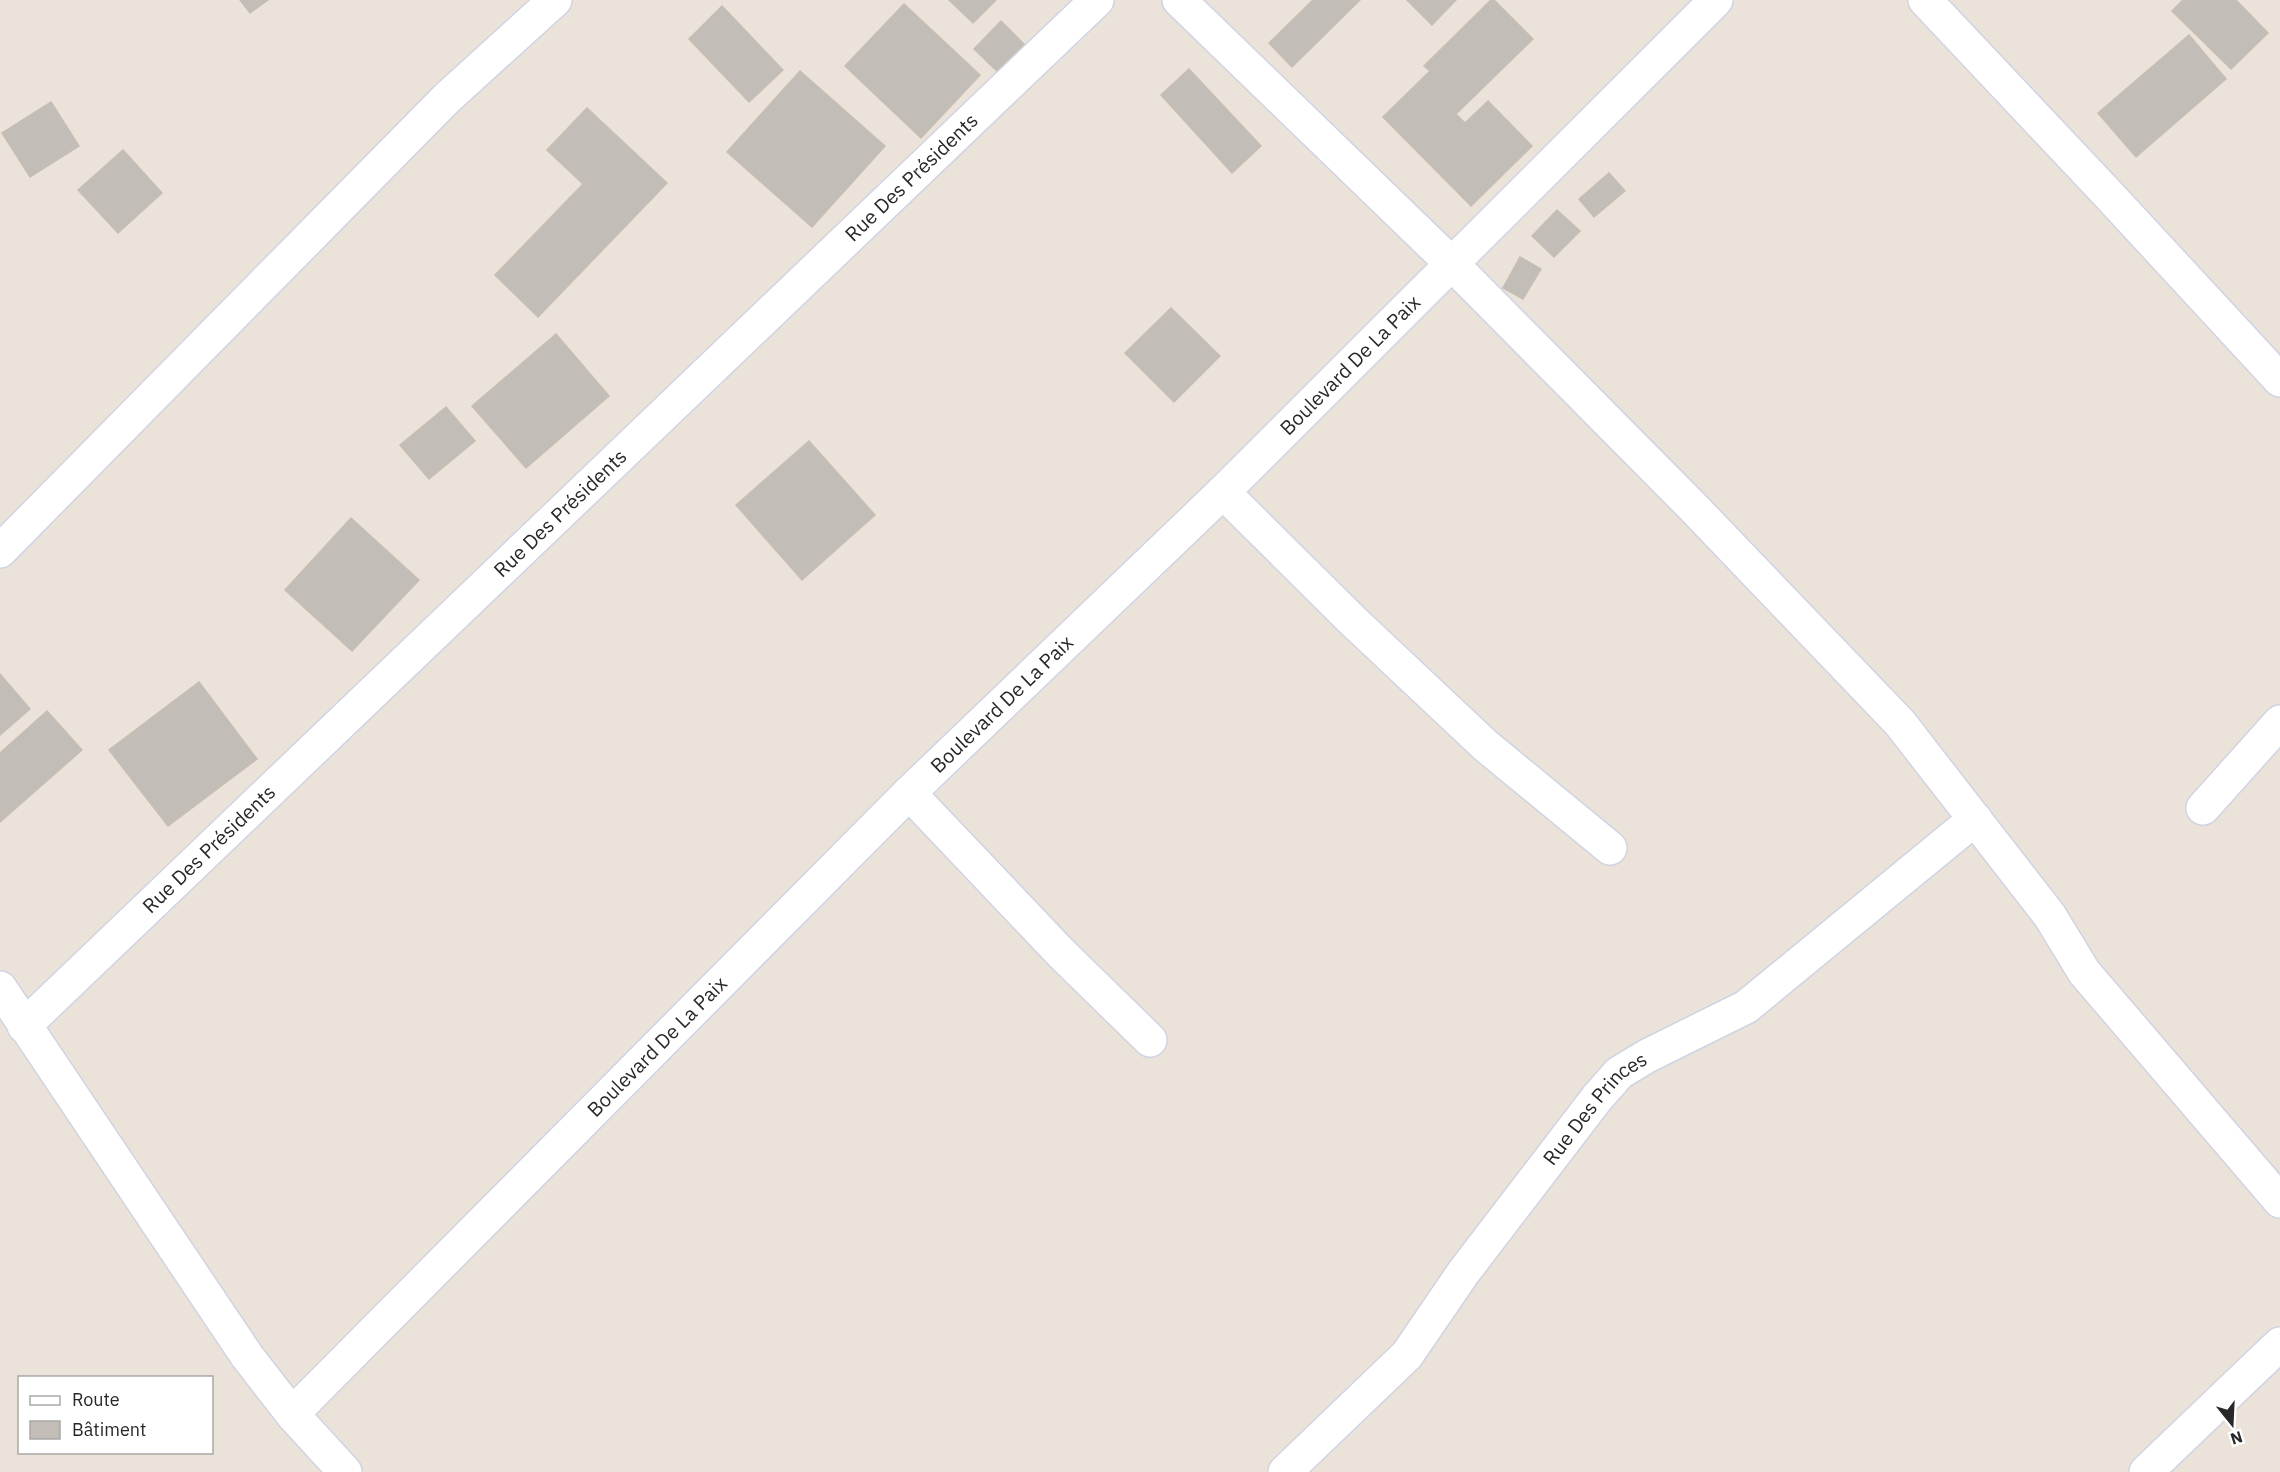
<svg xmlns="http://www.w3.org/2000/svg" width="2280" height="1472" viewBox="0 0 2280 1472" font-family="'IBM Plex Sans',sans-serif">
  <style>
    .building { fill: #c2bdb6; stroke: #c6beb4; stroke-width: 1.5 }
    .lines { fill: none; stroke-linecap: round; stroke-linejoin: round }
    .street-casing { stroke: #d0d4e1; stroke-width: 36 }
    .street { stroke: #fff; stroke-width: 33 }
    .labels { text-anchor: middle; stroke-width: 5; stroke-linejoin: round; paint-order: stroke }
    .street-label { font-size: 20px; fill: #282828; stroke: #fff }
  </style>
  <rect width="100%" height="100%" fill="#ebe2da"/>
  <path class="building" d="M240 0H268L250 13Z
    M949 0H996L973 23Z
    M1313 0H1360L1292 67 1269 43Z
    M1407 0H1456L1432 25Z
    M1491 0H1494L1533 39 1456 114 1465 123 1488 101 1532 146 1471 206 1383 117 1430 71 1424 66Z
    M2183 0H2236L2268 33 2231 69 2172 11Z
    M904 4 980 75 921 138 845 66Z
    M722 6 783 70 749 102 689 39Z
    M1001 21 1029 49 1002 76 974 49Z
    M2189 35 2226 79 2136 157 2098 113Z
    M1189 69 1261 146 1232 173 1161 95Z
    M800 71 885 146 812 227 727 152Z
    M51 102 79 146 30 177 2 133Z
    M587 108 667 183 538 317 495 275 583 184 547 150Z
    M123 150 162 193 118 233 78 190Z
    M1609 173 1625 191 1594 217 1579 199Z
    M1557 210 1580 231 1554 257 1532 236Z
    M1520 257 1541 269 1523 299 1503 288Z
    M1171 308 1220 356 1174 402 1125 353Z
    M556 334 609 396 526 468 472 406Z
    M446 407 475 441 429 479 400 445Z
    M809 441 875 515 802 580 736 505Z
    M351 518 419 580 352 651 285 590Z
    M0 674 30 709 0 735Z
    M199 682 257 759 168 826 109 750Z
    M47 711 82 750 0 822V753Z"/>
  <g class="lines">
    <defs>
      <g id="street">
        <path d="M1179 0 1452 264 1691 505 1900 723 2050 916 2084 972 2280 1201"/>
        <path d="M1925 0 2107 193 2280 380"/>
        <path d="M1223 492 1352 620 1486 746 1610 848"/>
        <path d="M0 551 447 98 555 0"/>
        <path d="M909 793 1061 953 1150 1040"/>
        <path d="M2203 808 2280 722"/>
        <path d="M0 988 247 1356 292 1414 345 1472"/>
        <path id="s1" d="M24 1026 1097 0"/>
        <path id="s2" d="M292 1414 909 793 1223 492 1716 0"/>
        <path id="s3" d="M1285 1472 1407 1355 1463 1273 1597 1098 1619 1073 1647 1056 1746 1007 1975 819"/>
        <path d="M2146 1472 2280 1344"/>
      </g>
    </defs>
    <use href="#street" class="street-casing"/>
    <use href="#street" class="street"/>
  </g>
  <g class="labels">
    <g class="street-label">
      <text dy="7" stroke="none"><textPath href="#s1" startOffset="1228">Rue Des Présidents</textPath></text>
      <text dy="7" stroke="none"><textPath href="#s2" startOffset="1490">Boulevard De La Paix</textPath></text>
      <text dy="7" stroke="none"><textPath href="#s1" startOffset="742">Rue Des Présidents</textPath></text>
      <text dy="7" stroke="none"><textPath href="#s2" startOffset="1004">Boulevard De La Paix</textPath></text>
      <text dy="7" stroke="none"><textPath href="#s1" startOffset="256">Rue Des Présidents</textPath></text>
      <text dy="7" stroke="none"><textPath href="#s2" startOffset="518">Boulevard De La Paix</textPath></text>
      <text dy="7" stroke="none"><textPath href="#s3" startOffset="480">Rue Des Princes</textPath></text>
    </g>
  </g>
  <rect x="18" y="1376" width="195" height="78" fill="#ffffff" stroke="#a9a9a9" stroke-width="1.5"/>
  <rect x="30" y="1396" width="30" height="9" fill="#ffffff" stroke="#a9a9a9" stroke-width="1.5"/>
  <text x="72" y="1406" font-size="18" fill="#282828">Route</text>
  <rect x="30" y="1421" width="30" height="18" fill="#c2bdb6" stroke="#a9a9a9" stroke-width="1.5"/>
  <text x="72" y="1436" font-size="18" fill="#282828">Bâtiment</text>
  <g transform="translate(2232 1424) rotate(162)" stroke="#ffffff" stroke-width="4.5" paint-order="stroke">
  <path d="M0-4.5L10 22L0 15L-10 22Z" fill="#282828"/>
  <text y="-9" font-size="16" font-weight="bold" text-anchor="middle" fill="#282828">N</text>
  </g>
</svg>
